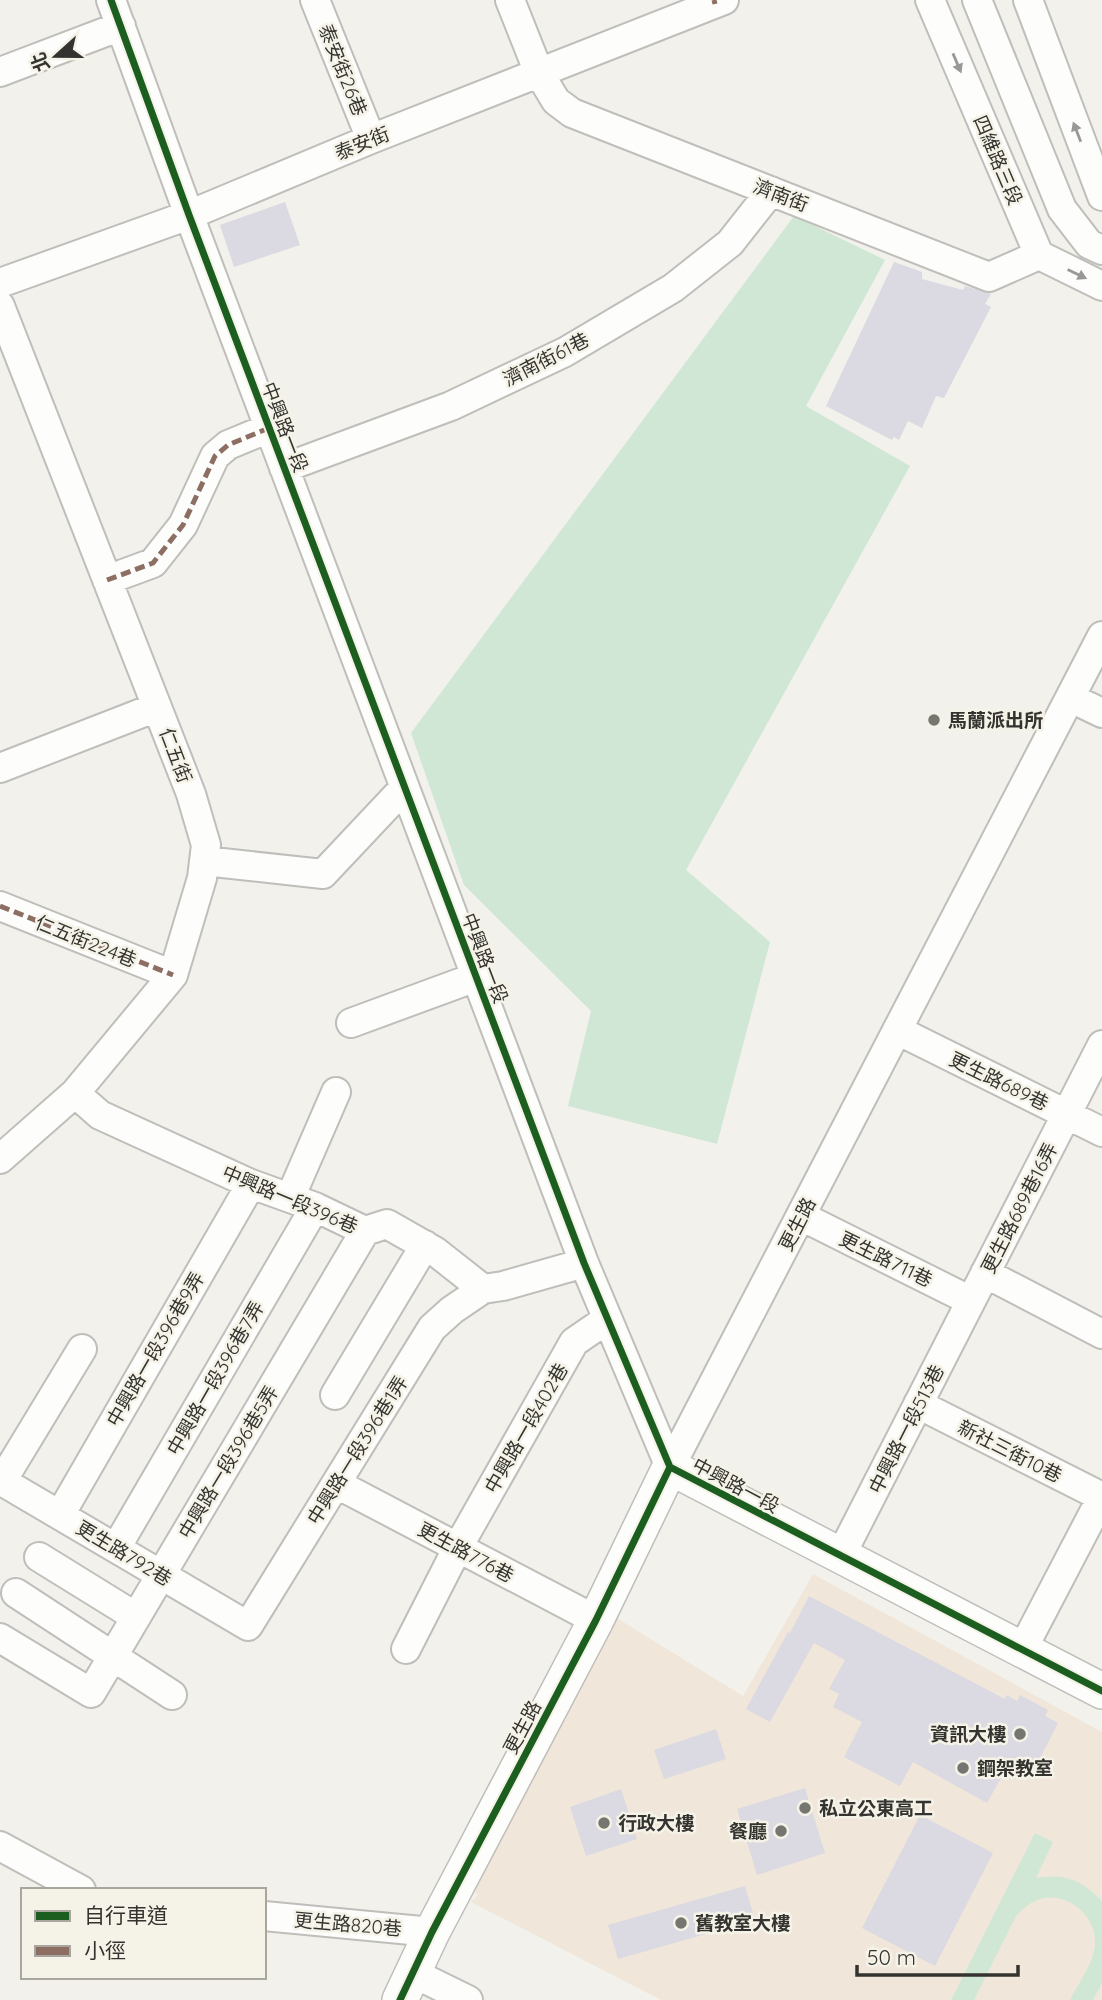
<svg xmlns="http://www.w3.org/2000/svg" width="1102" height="2000" viewBox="0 0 1102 2000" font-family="Quicksand,'Noto Sans TC',sans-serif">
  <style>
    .education { fill: #f0e7da }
    .green { fill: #d0e7d6 }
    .building { fill: #dbd9e1 }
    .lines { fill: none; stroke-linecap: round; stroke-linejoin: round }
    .minor-casing { stroke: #bfbeba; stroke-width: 32 }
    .major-casing { stroke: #bfbeba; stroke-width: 38 }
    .minor { stroke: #fdfdfc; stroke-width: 28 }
    .major { stroke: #fdfdfc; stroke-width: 35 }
    .quiet { stroke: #8d6e63; stroke-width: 5; stroke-dasharray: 10 5; stroke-linecap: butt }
    .cycleway-casing { stroke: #f5f3e8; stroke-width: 11 }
    .cycleway { stroke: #1b5e20; stroke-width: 7 }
    .oneway { fill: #989896 }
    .poi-dot { fill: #767671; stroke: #f5f3e8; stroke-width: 2.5 }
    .labels { text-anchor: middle; stroke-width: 5; stroke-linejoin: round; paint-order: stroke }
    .street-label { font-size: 19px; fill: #34332f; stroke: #f5f3e8 }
    .poi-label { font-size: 19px; font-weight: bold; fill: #34332f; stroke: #f5f3e8; text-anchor: start }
  </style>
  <rect width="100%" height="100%" fill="#f2f1eb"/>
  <path class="education" d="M813 1574 1102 1732V2000H661L471 1902 478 1895 469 1885 607 1612 743 1696Z"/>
  <path class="green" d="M794 216 885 260 806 406 910 466 686 870 770 942 717 1144 568 1106 591 1011 464 885 411 733Z
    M1035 1833 1053 1842 1036 1878C1065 1873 1082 1880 1102 1901V1983L1093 2000H1070C1078 1984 1093 1964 1095 1946 1098 1916 1066 1889 1037 1900 1029 1903 1022 1910 1016 1916L974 2000H951Z"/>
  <path class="building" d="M285 202 300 245 234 267 220 225Z
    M894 262 922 272V279L963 290 965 286 991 294 985 304 991 307 944 398 936 396 922 428 908 421 899 440 894 437 892 440 826 406Z
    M809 1596 1005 1699 1007 1695 1017 1701 1020 1695 1048 1710 1045 1716 1058 1723 1033 1772 1011 1760 987 1803 913 1762 900 1786 844 1757 862 1722 833 1707 839 1694 829 1689 845 1660 814 1643 770 1722 746 1709 788 1632 790 1633Z
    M716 1729 726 1759 664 1779 654 1750Z
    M805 1788 825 1853 757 1875 737 1809Z
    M621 1789 637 1839 586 1856 570 1807Z
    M920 1815 993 1853 935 1966 862 1928Z
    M745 1886 755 1920 618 1959 608 1925Z"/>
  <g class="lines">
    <defs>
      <path id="minor" d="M111 0 189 215 584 1263 670 1467
        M315 0 371 139
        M510 0 539 73 556 101 572 113 989 277 1039 255
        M930 0 1039 255 1102 286
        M977 0 1062 209 1089 244 1102 250
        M1028 0 1102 196
        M0 72 121 26
        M0 283 189 215 371 139 724 0
        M0 306 191 794 206 845 202 878 173 975 75 1093 0 1159
        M284 468 451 406 565 352 673 288 730 243 771 191
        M107 580 153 563 183 525 215 456 228 445 269 428
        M1071 698 1102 713
        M0 768 157 707
        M204 861 323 874 404 788
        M0 906 173 975
        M351 1023 476 977
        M897 1030 1102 1132
        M75 1093 100 1115 251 1184 315 1207 365 1231 387 1224 436 1252 483 1289 503 1286 584 1263
        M290 1198 336 1092
        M801 1216 971 1301
        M985 1273 1102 1334
        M335 1395 425 1245
        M918 1404 1102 1497
        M670 1467 1102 636
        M0 1480 248 1626 432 1328 452 1310 483 1289
        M2 1481 82 1349
        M337 1484 596 1620
        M60 1515 251 1184
        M116 1548 315 1207
        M39 1557 136 1617
        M840 1557 1102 1045
        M16 1593 172 1695
        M0 1638 91 1693 365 1231
        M406 1649 458 1547 574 1342 606 1320
        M1022 1650 1102 1497
        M0 1846 81 1890
        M264 1916 432 1932
        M413 1973 468 2000"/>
      <path id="major" d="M400 2000 432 1932 596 1620 670 1467 1102 1691"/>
    </defs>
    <use href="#minor" class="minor-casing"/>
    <use href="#major" class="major-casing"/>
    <use href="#minor" class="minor"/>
    <use href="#major" class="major"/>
    <path class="quiet" d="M714 0 715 4
      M107 580 153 563 183 525 215 456 228 445 269 428
      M0 906 173 975"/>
    <defs>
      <path id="cycleway" d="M111 0 189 215 584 1263 670 1467 1102 1691
        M400 2000 432 1932 596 1620 670 1467"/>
    </defs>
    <use href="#cycleway" class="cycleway-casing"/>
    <use href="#cycleway" class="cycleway"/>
  </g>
  <defs><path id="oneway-solid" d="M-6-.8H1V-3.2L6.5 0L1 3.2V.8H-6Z" transform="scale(1.75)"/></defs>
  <g class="oneway">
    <use href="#oneway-solid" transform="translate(957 63) rotate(67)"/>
    <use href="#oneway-solid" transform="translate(1077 132) rotate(-111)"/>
    <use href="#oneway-solid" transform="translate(1077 274) rotate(26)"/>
  </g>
  <g class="poi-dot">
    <circle cx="934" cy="720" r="7"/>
    <circle cx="1020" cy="1734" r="7"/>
    <circle cx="963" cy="1768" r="7"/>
    <circle cx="805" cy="1808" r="7"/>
    <circle cx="604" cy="1823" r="7"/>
    <circle cx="781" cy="1831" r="7"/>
    <circle cx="681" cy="1923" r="7"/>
  </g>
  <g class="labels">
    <g class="street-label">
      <text transform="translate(343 70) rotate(68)" y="7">泰安街26巷</text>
      <text transform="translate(362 143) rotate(-22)" y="7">泰安街</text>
      <text transform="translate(998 160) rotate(67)" y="7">四維路三段</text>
      <text transform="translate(781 195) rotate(21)" y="7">濟南街</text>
      <text transform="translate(546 359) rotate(-27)" y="7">濟南街61巷</text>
      <text transform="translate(285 427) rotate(69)" y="7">中興路一段</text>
      <text transform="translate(176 755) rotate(69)" y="7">仁五街</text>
      <text transform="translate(86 941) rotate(22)" y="7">仁五街224巷</text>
      <text transform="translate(485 958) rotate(69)" y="7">中興路一段</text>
      <text transform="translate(999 1081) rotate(26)" y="7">更生路689巷</text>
      <text transform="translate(290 1199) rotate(23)" y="7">中興路一段396巷</text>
      <text transform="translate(1019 1208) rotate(-63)" y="7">更生路689巷16弄</text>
      <text transform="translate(797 1224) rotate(-63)" y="7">更生路</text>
      <text transform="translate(886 1259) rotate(26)" y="7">更生路711巷</text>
      <text transform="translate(155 1349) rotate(-60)" y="7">中興路一段396巷9弄</text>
      <text transform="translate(215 1378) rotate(-60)" y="7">中興路一段396巷7弄</text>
      <text transform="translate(526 1428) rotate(-60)" y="7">中興路一段402巷</text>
      <text transform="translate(906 1429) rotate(-63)" y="7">中興路一段513巷</text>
      <text transform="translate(357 1450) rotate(-58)" y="7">中興路一段396巷1弄</text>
      <text transform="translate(1010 1451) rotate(27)" y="7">新社三街10巷</text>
      <text transform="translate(228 1462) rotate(-59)" y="7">中興路一段396巷5弄</text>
      <text transform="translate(736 1485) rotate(28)" y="7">中興路一段</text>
      <text transform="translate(466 1552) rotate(28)" y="7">更生路776巷</text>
      <text transform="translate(124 1553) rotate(31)" y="7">更生路792巷</text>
      <text transform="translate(522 1727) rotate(-62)" y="7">更生路</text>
      <text transform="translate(348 1924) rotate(5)" y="7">更生路820巷</text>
    </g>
    <g class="poi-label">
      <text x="948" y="727">馬蘭派出所</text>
      <text x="1006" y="1741" text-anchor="end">資訊大樓</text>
      <text x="977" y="1775">鋼架教室</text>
      <text x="819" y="1815">私立公東高工</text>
      <text x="618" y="1830">行政大樓</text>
      <text x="767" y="1838" text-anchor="end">餐廳</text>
      <text x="695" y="1930">舊教室大樓</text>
    </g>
  </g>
  <rect x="21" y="1888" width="245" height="91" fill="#f5f3e8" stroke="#a8a69e" stroke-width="2"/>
  <rect x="35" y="1911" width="35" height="10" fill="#1b5e20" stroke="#a8a69e" stroke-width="2"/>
  <text x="84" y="1923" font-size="21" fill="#34332f">自行車道</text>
  <rect x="35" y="1946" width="35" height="10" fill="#8d6e63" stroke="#a8a69e" stroke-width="2"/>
  <text x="84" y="1958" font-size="21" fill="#34332f">小徑</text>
  <g transform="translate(56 56) rotate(249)" stroke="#f5f3e8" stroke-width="5" paint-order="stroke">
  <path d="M0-5L12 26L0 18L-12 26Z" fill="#34332f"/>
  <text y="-10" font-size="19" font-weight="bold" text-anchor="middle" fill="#34332f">北</text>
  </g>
  <path d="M857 1965v10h161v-10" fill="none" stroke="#34332f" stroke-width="3.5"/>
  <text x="867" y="1965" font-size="21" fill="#34332f" stroke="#f5f3e8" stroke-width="5" paint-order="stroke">50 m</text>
</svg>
